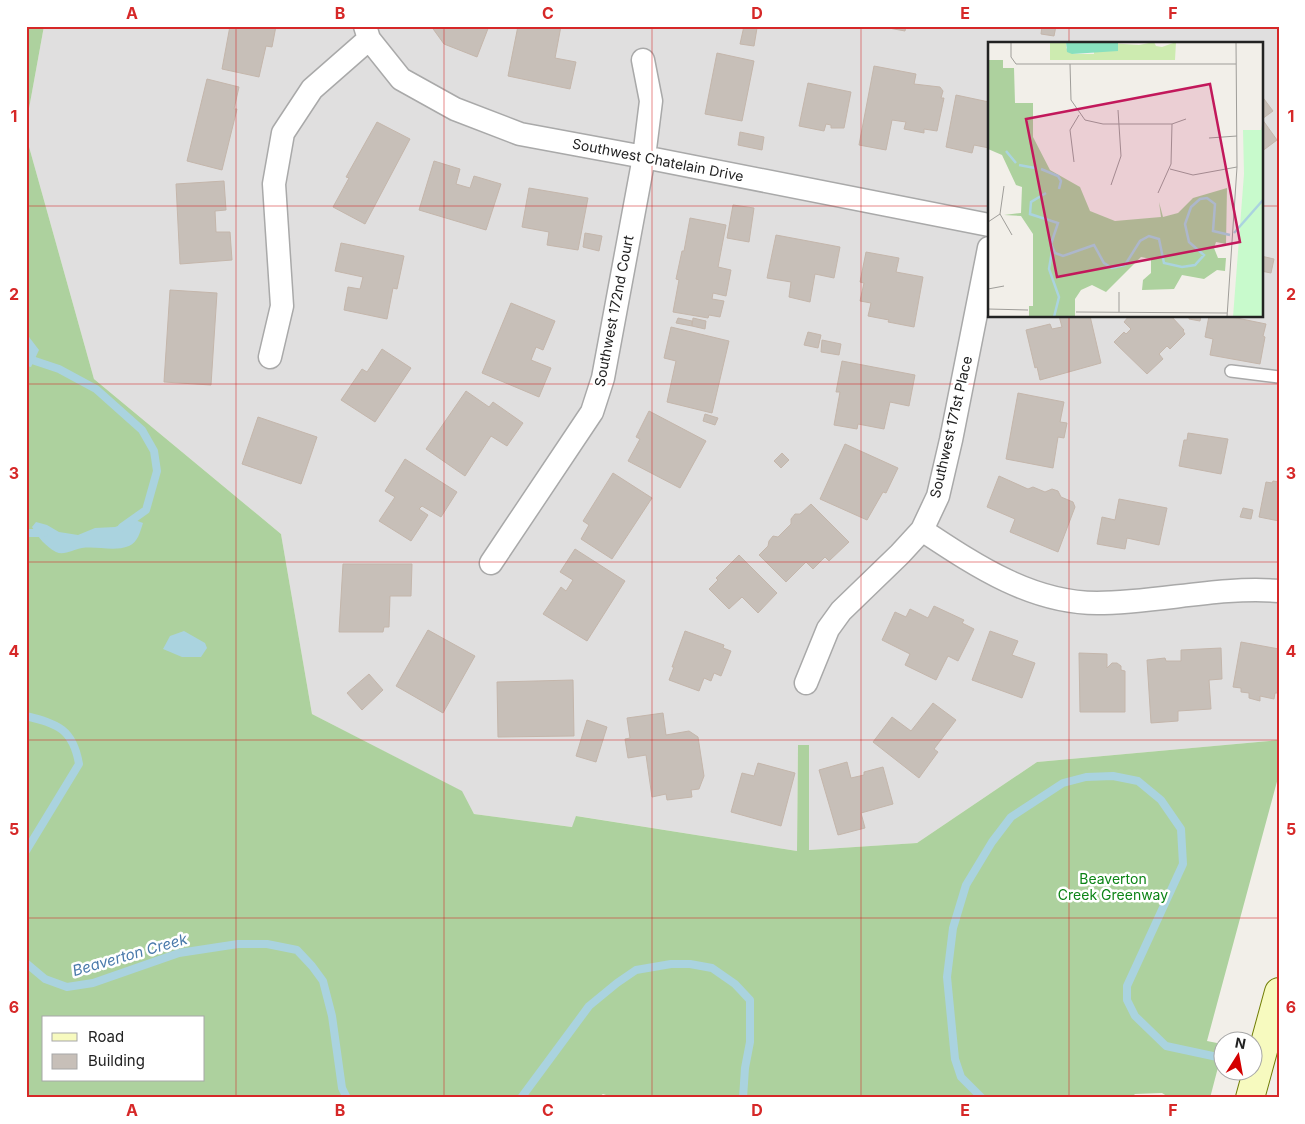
<svg xmlns="http://www.w3.org/2000/svg" width="1305" height="1124" viewBox="0 0 1305 1124" font-family="Inter,sans-serif">
  <style>
    .residential { fill: #e0dfdf; fill-rule: evenodd }
    .forest { fill: #add19e; fill-rule: evenodd }
    .water { fill: #aad3df }
    .lines { fill: none; stroke-linecap: round; stroke-linejoin: round }
    .stream { stroke: #aad3df; stroke-width: 8 }
    .building { fill: #c7bfb8; stroke: #c4b6ab }
    .service-casing { stroke: #a9a9a9; stroke-width: 14 }
    .minor-casing { stroke: #a9a9a9; stroke-width: 25 }
    .secondary-casing { stroke: #707d05; stroke-width: 30 }
    .service { stroke: #fff; stroke-width: 11 }
    .minor { stroke: #fff; stroke-width: 22 }
    .secondary { stroke: #f7fabf; stroke-width: 28 }
    .grid { fill: none; stroke: #d62828; stroke-width: 1; stroke-opacity: 0.55 }
    .labels { text-anchor: middle; stroke-width: 5; stroke-linejoin: round; paint-order: stroke }
    .street-label { font-size: 14px; fill: #222; stroke: #fff }
    .park-label { font-size: 14px; fill: #0c8416; stroke: #fff }
    .water-label { font-size: 15px; font-style: italic; fill: #4a7aab; stroke: #fff }
    .inset-river { fill: none; stroke: #aad3df; stroke-width: 2.5 }
    .inset-road { fill: none; stroke: #9f9d99; stroke-width: 1 }
    .view { fill: #c2185b; fill-opacity: 0.15; stroke: #c2185b; stroke-width: 2.5 }
    .inset-edge { fill: none; stroke: #222; stroke-width: 2.5 }
    .neatline { fill: none; stroke: #d62828; stroke-width: 2 }
    .grid-label { font-size: 16px; text-anchor: middle; font-weight: bold; fill: #d62828 }
  </style>
  <rect width="100%" height="100%" fill="#f2efe9"/>
  <path class="residential" d="M44 26H1279V740L1037 762 917 843 809 850V745H798L797 851 577 816 573 827 474 814 461 791 312 714 281 534 94 379 26 136V125ZM989 44H1261V316H989Z"/>
  <path class="forest" d="M26 26H44L26 125Z
    M26 136 94 379 281 534 312 714 462 791 474 814 572 827 576 816 797 851 798 745H809V850L917 843 1037 762 1279 740V774L1207 1041 1222 1044V1052L1210 1098H1170L1162 1093 1135 1094 1131 1098H615L603 1094 597 1098H26ZM44 1018H204V1080H44Z"/>
  <path class="water" d="M26 333 39 350 31 367 26 366Z
    M135 520 143 523C140 532 138 542 129 546 114 552 98 546 82 548 74 549 64 556 56 552 45 546 39 538 32 527L36 522 47 525 59 532 78 535 95 528 115 527Z
    M184 631 205 643 207 648 201 657H182L163 649 170 636Z"/>
  <g class="lines">
    <path class="stream" d="M26 358 59 369 96 389 142 430 154 451 157 471 146 510 122 527
      M26 533H44
      M26 716C58 724 73 729 79 764L26 851
      M26 963 45 979 67 987 93 983 179 953 238 944H267L297 950 312 966 323 981 332 1016 342 1088 347 1098
      M521 1098 589 1006 617 983 636 970 671 964H690L712 968 735 984 750 1000V1042L745 1068 743 1098
      M982 1098 961 1077 955 1059 947 977 953 928 966 885 992 842 1011 817 1063 783 1086 777 1113 776 1138 781 1161 800 1181 829 1183 864 1127 986V1000L1135 1016 1166 1046 1222 1058"/>
  </g>
  <path class="building" d="M230 26H287V28L276 26 272 47 266 46 259 77 222 69Z
    M431 26H489L477 57 444 44Z
    M518 26H561L555 58 576 62 570 89 508 76Z
    M744 26 757 28 754 46 740 44Z
    M878 26H906L905 31Z
    M1042 26H1056L1054 36 1041 34Z
    M717 53 754 61 742 121 705 114Z
    M874 66 916 74 914 84 940 87 943 91 941 98H944L937 131 924 129V133L904 129 906 122 892 120 886 150 859 145Z
    M207 79 239 87 234 109H237L222 170 187 161Z
    M808 83 851 92 844 128H831V125L826 124 824 131 799 126Z
    M956 95 989 102V148L974 145 972 153 946 147Z
    M1261 95 1273 111 1262 119 1277 140 1261 152Z
    M377 122 410 139 365 224 333 207 349 178 346 177Z
    M740 132 764 137 762 150 738 145Z
    M434 161 460 169 456 184 470 188 474 176 501 184 486 230 419 210Z
    M224 181 226 210 215 211 216 232H230L232 260 180 264 176 184Z
    M529 188 588 198 578 250 547 245 549 232 522 227Z
    M733 205 754 208 749 242 727 238Z
    M690 218 726 225 718 267 731 270 726 296 713 293 712 299 724 301 720 317 709 315 708 318 673 312 679 280 676 279 682 251H684Z
    M585 233 602 236 599 251 583 247Z
    M776 235 840 247 834 278 815 274 810 302 789 297 791 282 767 278Z
    M341 243 404 256 397 289 393 288 387 319 344 310 348 287 360 289 363 277 335 271Z
    M866 252 899 258 896 272 923 277 914 327 888 322 889 320 868 316 871 303 860 301 864 283 860 282Z
    M1261 256 1274 259 1271 273 1261 271Z
    M170 290 217 293 211 385 164 382Z
    M511 303 555 321 543 350 536 347 531 360 551 368 539 397 482 373Z
    M1059 316H1090L1101 363 1040 380 1037 367 1035 368 1026 330 1050 324 1052 329 1062 327Z
    M1129 316H1171L1184 330 1183 331 1185 334 1170 349 1167 346 1159 354 1163 359 1147 374 1114 342 1124 332 1126 334 1131 329 1124 322Z
    M1189 316H1201L1200 321 1189 319Z
    M1209 316H1227L1266 324 1263 336 1265 337 1260 364 1210 355 1213 339 1205 337Z
    M678 318 692 321V326L676 323Z
    M693 318 706 321 705 329 692 326Z
    M671 327 729 341 712 413 667 402 676 361 664 358Z
    M808 332 821 335 818 348 804 345Z
    M822 340 841 344 839 355 821 352Z
    M382 349 411 368 375 422 341 400 362 369 367 372Z
    M842 361 915 375 909 406 890 402 884 429 858 424 857 429 834 425 840 392H836Z
    M466 391 489 407 493 402 523 423 507 446 491 436 465 476 426 449Z
    M1018 393 1064 402 1060 422 1067 423 1064 438 1058 437 1053 468 1006 459Z
    M649 411 706 441 680 488 628 461 640 439 636 437Z
    M705 414 718 418 715 425 703 421Z
    M258 417 317 437 301 484 242 464Z
    M1188 433 1228 439 1221 474 1179 466 1184 440H1187Z
    M845 444 898 468 886 493 883 492 867 520 820 499Z
    M782 453 789 460 781 468 774 461Z
    M405 459 457 492 441 517 422 506 419 509 428 515 411 541 379 521 395 497 385 491Z
    M613 473 652 498 612 559 581 539 589 525 583 521Z
    M999 476 1028 489 1033 487 1045 492 1052 489 1058 491 1061 497 1073 502 1075 507 1058 552 1010 532 1015 519 987 507Z
    M1273 481 1279 482V521L1259 517 1266 482 1272 483Z
    M1119 499 1167 508 1159 545 1127 538 1125 549 1097 544 1102 517 1115 520Z
    M811 504 849 542 829 561 825 557 813 569 806 562 786 582 759 555 768 546 769 541 773 536 778 537 791 524V519L795 514H800Z
    M1243 508 1253 510 1251 519 1240 517Z
    M575 549 625 581 587 641 543 614 561 587 566 591 573 580 560 572Z
    M739 555 777 593 758 613 742 597 729 609 709 589 718 580 716 578Z
    M343 564H412L411 596H390L389 627H384L383 632H339Z
    M934 606 964 620 962 623 974 629 958 661 948 656 936 680 905 665 910 654 882 640 895 612 906 617 910 609 928 618Z
    M428 630 475 656 443 713 396 686Z
    M685 631 724 645 723 648 731 651 721 676 714 673 711 681 704 678 699 691 669 680 674 667H672Z
    M990 631 1018 641 1012 655 1035 663 1022 698 972 680Z
    M1241 642 1279 649V693H1275L1274 699 1260 696V701L1249 698V693L1241 692V688L1233 687Z
    M1221 648 1222 679 1209 680 1211 709 1178 711V721L1151 723 1147 660 1165 658 1166 661H1181V650Z
    M1079 653 1107 654V668L1112 663H1117L1121 666V670L1125 671V712H1080Z
    M369 674 383 690 362 710 347 693Z
    M573 680 574 736 498 737 497 682Z
    M933 703 956 720 934 749 938 752 919 778 873 742 892 717 911 731Z
    M663 713 666 735 689 731 698 737 704 776 699 789 691 790 692 797 667 800 666 794 652 797 646 755 628 758 625 739 630 738 627 718Z
    M587 720 607 727 596 762 576 756Z
    M847 762 851 778 864 775V772L883 767 893 804 861 813 865 828 838 835 819 770Z
    M758 763 795 773 781 826 731 812 742 773 754 776Z"/>
  <g class="lines">
    <defs>
      <path id="service" d="M1231 371 1279 377"/>
      <path id="minor" d="M365 26 369 39 401 79 455 109 520 134 644 157 989 225
        M270 357 282 306 274 184 283 133 312 89 369 39
        M922 530C975 565 1031 603 1097 603 1158 603 1218 586 1279 591
        M491 563 592 412 603 378 644 157 651 101 643 60
        M806 683 828 629 841 611 900 554 922 530 938 496 951 440 989 248"/>
      <path id="secondary" d="M1250 1098 1279 992"/>
    </defs>
    <use href="#service" class="service-casing"/>
    <use href="#minor" class="minor-casing"/>
    <use href="#secondary" class="secondary-casing"/>
    <use href="#service" class="service"/>
    <use href="#minor" class="minor"/>
    <use href="#secondary" class="secondary"/>
  </g>
  <path class="grid" d="M236 26V1098M444 26V1098M652 26V1098M861 26V1098M1069 26V44M26 206H989M1261 206H1279M1069 316V1098M26 384H1279M26 562H1279M26 740H1279M26 918H1279"/>
  <g class="labels">
    <g class="street-label">
      <text transform="translate(658 160) rotate(11)" y="5">Southwest Chatelain Drive</text>
      <text transform="translate(614 311) rotate(-79)" y="5">Southwest 172nd Court</text>
      <text transform="translate(951 427) rotate(-77)" y="5">Southwest 171st Place</text>
    </g>
    <g class="park-label">
      <text x="1113" y="884">Beaverton<tspan x="1113" dy="16">Creek Greenway</tspan></text>
    </g>
    <g class="water-label">
      <text transform="translate(130 955) rotate(-16)" y="5">Beaverton Creek</text>
    </g>
  </g>
  <g transform="translate(988 42)">
    <rect width="275" height="275" fill="#f2efe9"/>
    <path d="M62 0H78V6L85 12H106V0L151 3 166 0 168 4 174 5 188 0 187 18H62Z" fill="#cdebb0"/>
    <path d="M0 18H15V26H26L27 61H45V95L62 128 92 145 102 169 127 179 173 175 171 160 175 175 190 171 205 156 239 146 238 202 228 200 226 206 230 216H238L237 229 229 228 216 237 194 233 186 247 154 248 155 238 163 231V217L153 215 118 250 104 243 93 248 87 257V275H41V264H45V192L33 174 16 173 33 171 34 145 28 143 14 113 0 107Z" fill="#add19e"/>
    <path d="M275 77V275H245L256 132 255 88H273Z" fill="#c8facc"/>
    <path d="M78 0H130V9L84 12 79 10Z" fill="#88e0be"/>
    <path class="inset-river" d="M18 109 28 121M31 123 47 126M53 127 70 134 73 139 71 147M58 151 43 160 42 172 70 181 63 202 67 211 75 214 106 203 116 221 124 226 137 223 152 199 161 194 171 197 176 221 194 225 207 223 216 213 201 200 197 182 203 165 212 157 219 156 227 162 225 189 242 193M246 191 275 158M64 209 61 227 71 255 66 275"/>
    <path class="inset-road" d="M23 0V15L28 22H248M82 22 83 58 97 78 115 82H184L198 77M221 96 249 94M86 120 82 88 91 73M182 127 205 133 249 125M123 143 133 114 130 68M170 151 183 122 184 82M12 172 24 193M0 180 12 172 16 144M0 247 16 244M0 267 40 268M88 270 239 271M131 270V250M239 275 249 125 248 0"/>
    <path class="view" d="M222 42 252 200 69 235 38 77Z"/>
    <rect width="275" height="275" class="inset-edge"/>
  </g>
  <rect width="1305" height="1124" fill="none" stroke="#ffffff" stroke-width="55"/>
  <rect x="42" y="1016" width="162" height="65" fill="#ffffff" stroke="#a7a7a7"/>
  <rect x="52" y="1033" width="25" height="8" fill="#f7fabf" stroke="#a7a7a7"/>
  <text x="88" y="1042" font-size="15" fill="#222222">Road</text>
  <rect x="52" y="1054" width="25" height="15" fill="#c7bfb8" stroke="#a7a7a7"/>
  <text x="88" y="1066" font-size="15" fill="#222222">Building</text>
  <g transform="translate(1238 1056) rotate(11)"><circle r="24" fill="#ffffff" stroke="#a7a7a7"/>
  <path d="M0-4L9 19L0 12L-9 19Z" fill="#d40000"/>
  <text y="-8" font-size="14" font-weight="bold" text-anchor="middle" fill="#222222">N</text>
  </g>
  <rect x="28" y="28" width="1250" height="1068" class="neatline"/>
  <g class="grid-label">
    <text x="132" y="19">A</text>
    <text x="340" y="19">B</text>
    <text x="548" y="19">C</text>
    <text x="757" y="19">D</text>
    <text x="965" y="19">E</text>
    <text x="1173" y="19">F</text>
    <text x="14" y="122">1</text>
    <text x="1291" y="122">1</text>
    <text x="14" y="300">2</text>
    <text x="1291" y="300">2</text>
    <text x="14" y="479">3</text>
    <text x="1291" y="479">3</text>
    <text x="14" y="657">4</text>
    <text x="1291" y="657">4</text>
    <text x="14" y="835">5</text>
    <text x="1291" y="835">5</text>
    <text x="14" y="1013">6</text>
    <text x="1291" y="1013">6</text>
    <text x="132" y="1116">A</text>
    <text x="340" y="1116">B</text>
    <text x="548" y="1116">C</text>
    <text x="757" y="1116">D</text>
    <text x="965" y="1116">E</text>
    <text x="1173" y="1116">F</text>
  </g>
</svg>
